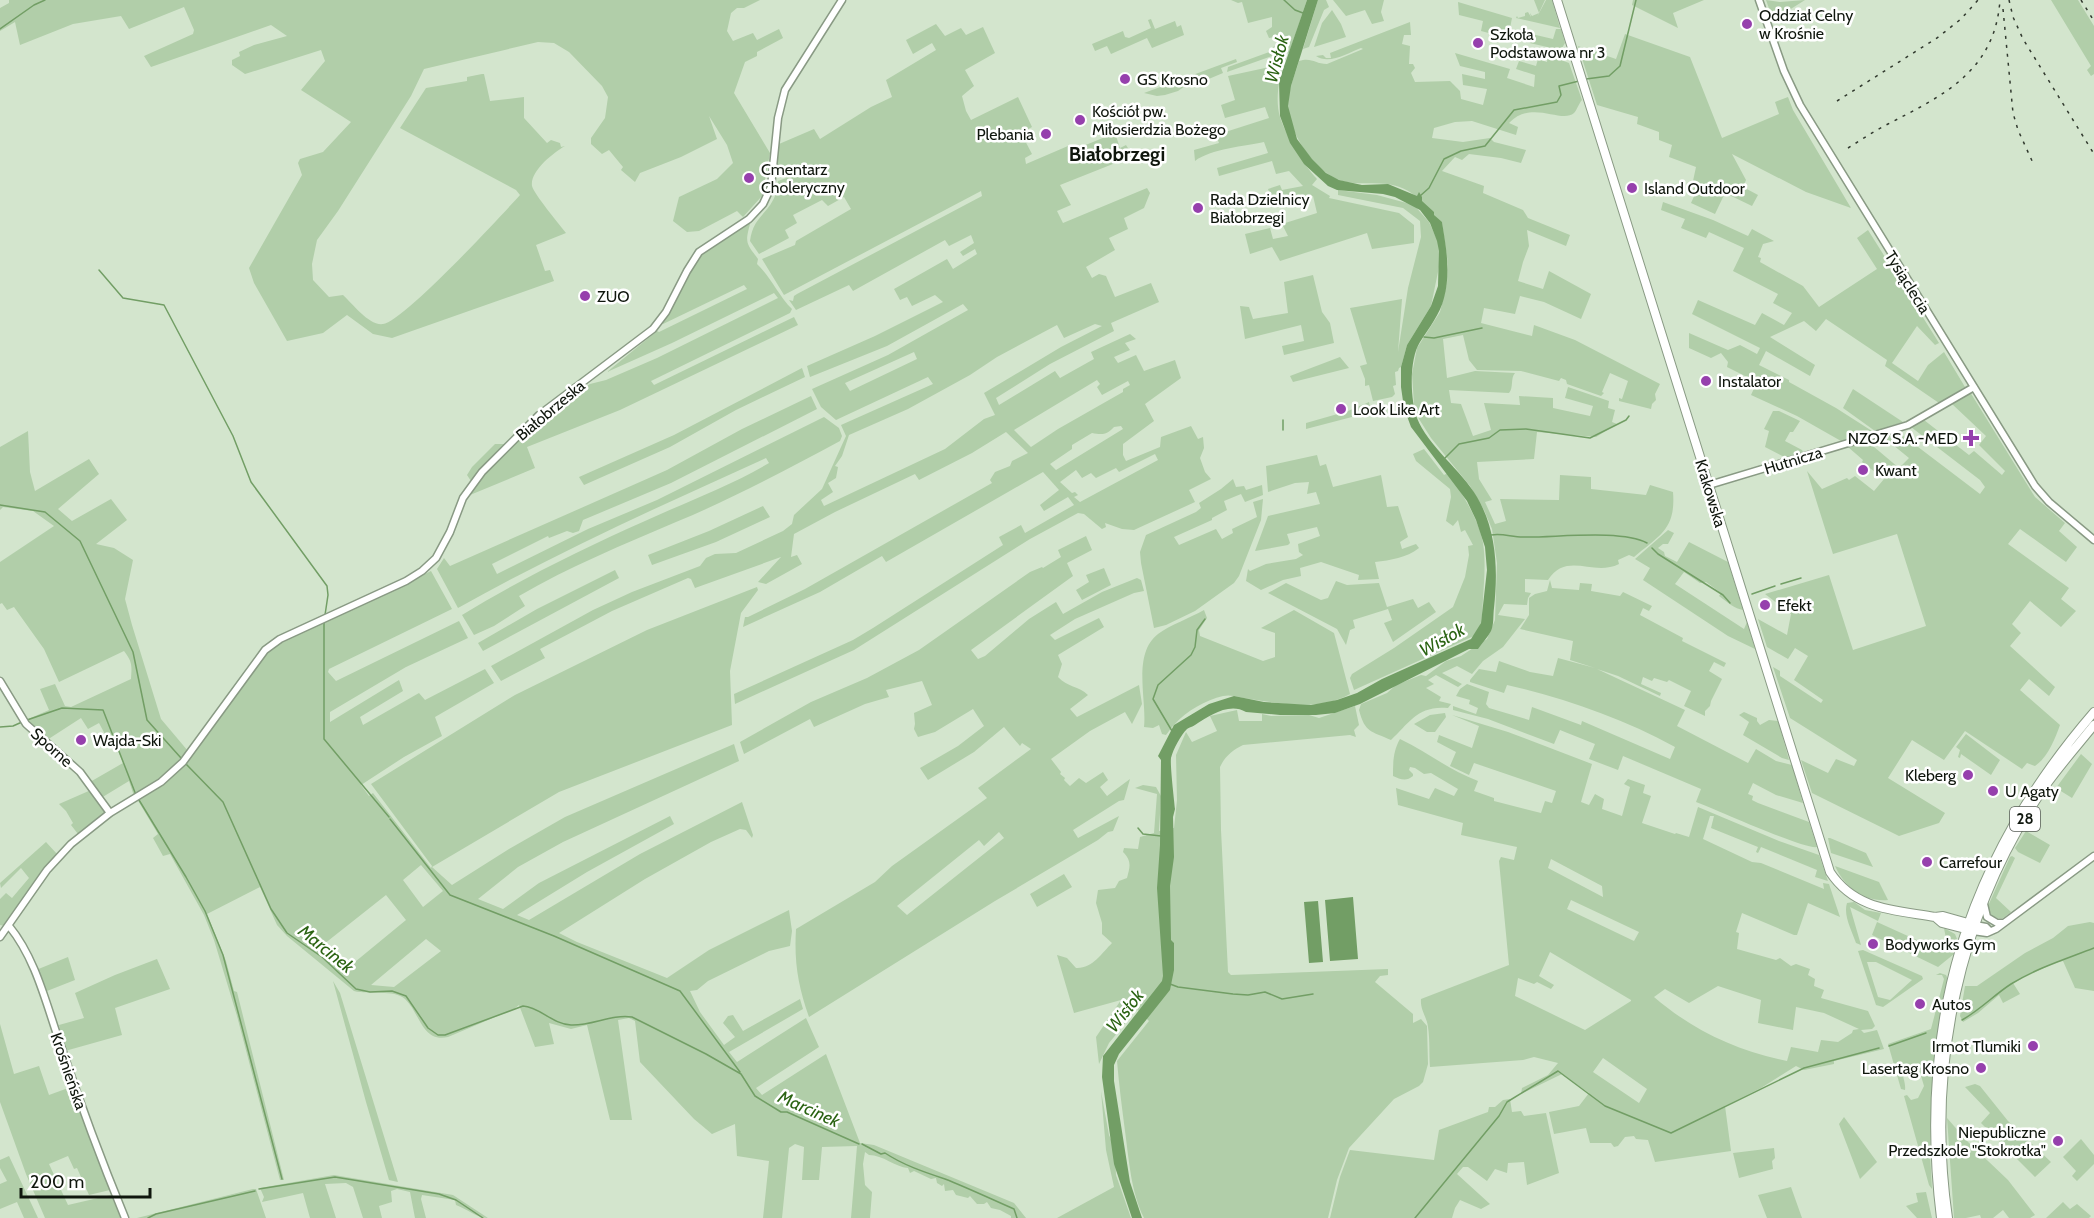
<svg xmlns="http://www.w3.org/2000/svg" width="2094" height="1218" viewBox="0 0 2094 1218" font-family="Cabin,sans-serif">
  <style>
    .green { fill: #b1cea9; fill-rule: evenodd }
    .water { fill: #729e65 }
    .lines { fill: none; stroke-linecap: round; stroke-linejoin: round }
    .stream { stroke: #729e65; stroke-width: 1.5 }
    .minor-casing { stroke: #899a84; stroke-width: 9 }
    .major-casing { stroke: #899a84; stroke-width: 10 }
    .minor { stroke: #fff; stroke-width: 6 }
    .major { stroke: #fff; stroke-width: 8 }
    .rail { stroke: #31392e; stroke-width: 1.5; stroke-dasharray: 3 6; stroke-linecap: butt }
    .poi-dot { fill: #9640ad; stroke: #fff; stroke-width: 2 }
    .labels { text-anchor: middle; stroke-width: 5; stroke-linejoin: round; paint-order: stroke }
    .shield { fill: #fff; stroke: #575c56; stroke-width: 1.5 }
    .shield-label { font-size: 15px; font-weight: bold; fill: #0f160d }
    .poi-label { font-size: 16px; fill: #0f160d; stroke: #fff; text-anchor: start }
    .street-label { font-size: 16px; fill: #0f160d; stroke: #fff }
    .water-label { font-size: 18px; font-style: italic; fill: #2a6312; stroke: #fff }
    .quarter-label { font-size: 20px; font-weight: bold; fill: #0f160d; stroke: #fff }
  </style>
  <rect width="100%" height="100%" fill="#d3e5cd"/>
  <path class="green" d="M9 0H760L744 8H737L731 13 727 31 733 41 753 33 757 40 779 29 783 38 757 52V56L745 62 734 93 770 153 762 196 743 217 737 211 699 231 687 232 673 221 679 197 717 179 733 163 727 145 709 116 717 139 681 157 640 173 635 182 621 170 623 167 609 150 602 154 591 144V138L605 118 608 97 602 86 569 52 554 43 538 42 424 69 411 96 338 211 317 240 312 264 313 280 329 297 343 295C353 304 369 326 383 324 402 323 502 215 520 195L516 190 400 128 426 88 467 81V77L482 74H484L490 101 524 97V118L547 143 551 140 560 143 561 147 565 146C553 153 530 171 532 186 534 194 559 224 566 233L536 245 545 271 550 270 554 281 392 338 373 334 347 315 323 333 287 341 254 283 249 268 302 175 298 163 300 159 323 152 351 122 301 90 325 61 321 50 245 74 232 65V60L240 56 239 52 254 45 287 36 271 25 151 67 144 56 193 34 194 30 184 7 129 29 121 16 73 24 20 45 15 22 0 31V8L9 3Z
    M1231 0H1307L1289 53 1280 54 1276 51 1271 53 1272 56 1227 72 1228 67 1275 50V47L1272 48 1278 43 1282 36 1269 38 1266 31 1272 27V17L1248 23 1242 2 1238 3Z
    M1318 0H1326L1329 7 1324 10 1309 47 1303 49Z
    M1333 0H1384L1381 12 1384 21 1372 24 1365 10 1346 16Z
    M1534 0H1545L1537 17 1546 0H1552L1560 28 1516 18 1517 16 1518 18 1525 16V13L1528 12 1531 17 1530 13 1532 16 1539 13Z
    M1633 0H1704L1673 13 1678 28 1632 5Z
    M1766 0 1780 2 1805 0 1773 20 1771 15 1774 14H1771Z
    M2051 0H2078L2094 26V74L2091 76 2087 70 2091 66Z
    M1458 2 1512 18 1508 38 1481 31 1483 21 1459 15Z
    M1332 10 1341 24 1346 37 1314 47 1322 23Z
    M1151 19 1155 29 1175 21 1177 27 1181 25 1184 35 1152 48 1147 38 1111 54 1107 46 1095 51 1092 44 1123 31 1125 37 1129 38 1151 28 1148 20Z
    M1410 22 1411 35H1404L1402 44 1410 46 1409 64H1413L1415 68 1411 73 1415 82 1450 81 1460 91 1461 99 1483 105 1487 89 1463 85 1462 74 1485 79V72L1460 66 1455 53 1510 69 1507 78 1534 87 1535 75 1516 69 1519 61 1536 66 1538 59 1547 62 1548 55 1569 63 1582 100C1579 103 1577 110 1574 113 1561 124 1532 99 1509 123L1518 127 1516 135 1472 121 1455 122 1434 128 1432 138 1463 142 1490 138 1494 142 1526 150 1521 163 1501 158 1469 154 1462 160 1455 157 1442 171 1484 186 1483 193 1523 210 1528 218 1570 235 1566 246 1527 230 1529 246 1523 262 1518 281 1543 289 1549 271 1591 294 1581 319 1544 302 1520 296 1515 314 1484 308 1481 323 1532 336 1534 325 1575 340 1660 384 1655 394 1656 400 1652 404 1651 409 1619 401V398L1622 399 1628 381 1610 373 1602 392 1604 393 1601 396 1567 384 1566 380 1561 378 1559 381 1521 371 1477 370 1469 360 1463 335 1443 339 1447 378 1475 371 1515 373C1510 379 1514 387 1509 393L1449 390 1451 403 1461 404 1473 436 1491 430 1484 403 1520 405 1519 396 1553 398V408L1590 416 1593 406 1565 398 1568 387 1609 401 1608 408 1615 410 1612 422 1617 424 1596 437 1537 432 1534 459 1477 462 1479 479 1492 500 1485 502 1495 524 1506 521 1500 499 1559 500 1560 475 1591 477V489L1646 495 1650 485 1673 492C1676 529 1660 535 1634 557L1629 555 1618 560 1619 564C1593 577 1567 551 1548 580L1525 579V592L1531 593 1528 598 1527 605 1504 604 1498 615 1525 619 1503 647 1483 661 1472 674 1457 666 1442 673 1462 684 1458 687 1436 675 1428 680 1434 684 1426 688 1441 697 1439 701 1451 704 1448 708C1418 705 1409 723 1391 740 1371 731 1365 733 1359 710L1361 704 1387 693 1396 685 1421 675 1426 676 1446 661 1461 656 1487 639 1495 620 1497 563 1492 529 1484 510 1470 486 1431 438 1419 419 1414 404 1412 374 1417 348 1440 312 1447 283 1448 264 1442 222 1438 221C1425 203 1411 187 1387 184 1372 182 1358 185 1342 181 1315 173 1288 132 1288 105 1288 90 1295 75 1299 61 1312 57 1315 64 1327 64L1363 49 1361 48C1348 53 1329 65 1316 56L1323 55 1326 58H1331L1330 53Z
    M936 24 945 36 961 28 966 35 983 27 995 53 965 70 974 86 962 96 966 111 971 120 1018 97 1032 127 1021 133 1032 154 1025 158 1026 164 1068 146 1071 151 1115 133 1120 148 1126 145 1133 156 1060 185 1071 205 1057 211 1063 223 1147 188 1150 193 1144 208 1124 218 1128 229 1109 238 1115 250 1086 267 1092 278 1099 274 1106 276 1115 297 1151 283 1159 302 1111 323 1114 331 1050 364 996 398 999 405 1055 371 1060 378 1094 359 1091 352 1130 334 1136 339 1125 343 1130 350 1114 357 1118 363 1136 355 1144 371 1175 360 1181 378 1145 404 1154 421 1123 444V455L1126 461 1160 447 1161 437 1191 426 1198 439 1203 437 1204 448 1200 458 1205 472 1211 479 1189 490 1195 502 1134 530 1122 529 1105 523 1106 527 1102 529 1084 514 1078 513 1030 539 854 650 735 704 734 694 853 640 873 628 1003 545 999 537 1021 525 1025 533 1074 505 1068 497 1044 511 1040 505 1059 490 1043 472 886 562 882 556 820 592 743 627 745 617H748L805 589 992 483 990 480 995 472 1010 466 1012 461 1028 453 1006 432 972 453 919 480 915 474 835 512 794 534 791 557 797 555 802 564 766 584 758 582 781 557 695 588 691 579 688 578 612 611 540 649 545 658 501 681 491 666 593 610 632 592 700 566 706 558 715 554 736 553 783 531 792 524 794 515 822 489 846 436 841 425 933 384 928 377 836 420 821 407 812 389 888 355 968 310 963 304 887 346 810 377 807 366 875 336 943 302 935 295 912 306 907 297 900 300 894 289 947 259 953 269 977 254 975 249 963 256 960 252 974 243 971 235 949 246 945 240 853 291 849 285 796 310 789 300 793 301 794 296 797 294 982 196 981 191 784 295 762 259 795 245 796 241 851 209 844 197 828 206 822 200 793 215 797 223 785 230 789 238 759 254 750 241C753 217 767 215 775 196 777 192 777 186 778 181L792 176 789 169 776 172 779 144 814 129 820 139 871 107 892 97 886 80 936 50 932 43 913 54 906 40ZM1095 324 1102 326 1061 347 984 393 995 415 984 419 945 449 824 506 821 500 833 492 828 483 836 478 838 467 835 466 842 456 849 435 908 409 970 375 997 357 1057 325 1064 338ZM914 352 917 359 850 391 845 383ZM1097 380 1100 384 1097 387 1102 395 1128 381 1130 385 1123 389V392L1058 429 1031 447 1014 430ZM1121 426 1123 429 1056 470 1050 464 1072 449V445L1092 433C1102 435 1107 435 1114 427ZM1155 454 1158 460 1080 502 1074 497 1078 495 1075 492 1072 493 1060 482 1076 470 1082 478 1091 473 1096 478 1116 468 1119 472Z
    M1556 29H1561L1565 43 1562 48 1556 49 1512 39 1514 30 1553 39Z
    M1625 34 1690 57 1722 138 1779 114 1775 102 1788 97 1793 110 1851 208 1806 192 1732 154 1746 180 1743 187 1758 195 1752 206 1725 193 1715 214 1691 203 1696 192 1693 190 1695 182 1693 181 1696 167 1669 157 1672 145 1659 140V132L1637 124 1638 117 1597 105 1578 46 1616 59Z
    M1236 59 1237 62 1221 68 1223 73 1204 81 1188 84 1178 91 1165 95 1157 96 1144 93Z
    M1283 64C1279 80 1275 100 1280 117 1286 136 1303 164 1317 179L1312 185 1330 196 1329 198 1399 213 1414 225V243L1372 249 1367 233 1280 261 1272 247 1250 254 1245 234 1270 228 1273 239 1288 236 1282 224 1317 213 1313 196 1274 204 1268 189 1280 185 1282 190 1303 186 1289 171 1276 174 1272 161 1219 176 1217 168 1268 153 1264 142C1246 146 1210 149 1195 161L1194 150 1219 143 1216 135 1269 118 1265 107 1225 118 1221 105 1235 100 1228 76Z
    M1338 190 1377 195 1414 205 1429 222 1439 244V267L1431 306 1407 345 1401 367 1399 368 1398 371 1395 372 1396 385 1393 386 1395 394 1392 397 1373 401 1369 385 1365 386V379L1360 366 1367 364 1350 308 1402 299 1398 352 1408 288 1421 237 1420 221 1403 208 1338 195Z
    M1663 202 1713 220 1748 236 1752 229 1774 241 1763 244 1758 257 1761 258 1760 262 1803 286 1819 307 1877 269 1857 238 1868 230 1939 343 1935 345 1917 326 1892 363 1918 381 1928 365 1944 352 1965 387 1939 403 1885 366 1887 360 1826 319 1816 331 1804 321 1770 337 1815 365 1810 376 1766 351 1759 365 1789 380V382L1836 408 1872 431 1841 441 1797 416 1751 395 1757 382 1727 367 1728 362 1721 353 1711 358 1689 348V333L1728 350 1740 345 1757 354 1760 348 1692 314 1698 300 1755 325 1762 313 1784 325 1792 313 1773 303 1778 294 1733 271 1744 248 1709 232 1706 238 1681 228 1685 219 1661 210Z
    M748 221 750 224C745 243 746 243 758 259L757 264C771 277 778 295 792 309L790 313 651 381 654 385 794 317 798 325 620 410 527 447 535 468 470 495V491L505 453 532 428 563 401 590 384 606 380 657 358 778 298 774 293 672 343 607 372 657 331 659 332 747 289 744 285 663 324V321C677 302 683 278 698 259 710 243 732 232 748 221Z
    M1313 275 1322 312 1330 323 1334 343 1284 355 1282 346 1304 341 1301 325 1245 339 1240 306 1249 307 1253 319 1288 313 1284 282Z
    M1340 357 1349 368 1293 382 1290 376Z
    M802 368 805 377 736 410 670 447 584 485 579 477 674 435Z
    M1853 389 1903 422 1875 431 1843 408Z
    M1970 392 2035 497 2065 523 2059 531 2077 547 2066 562 2020 529 2008 544 2069 588 2061 599 2076 611 2061 627 2030 601 2012 624 2021 633 2010 646 2055 687 2049 696 2029 679 2020 690 2060 725C2055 739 2048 757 2035 766L2027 763 2022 769 1965 731 1944 760 1912 740 1888 778 1945 813 1939 823 1899 836 1812 793 1801 760 1828 773 1836 759 1854 766 1857 760 1790 718 1773 667 1780 671V676L1821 703 1823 700 1794 680 1808 656 1795 648 1788 659 1767 647 1758 619 1787 635 1791 614 1765 594 1829 575 1853 650 1926 626 1897 534 1833 554 1807 471 1822 489 1847 478 1849 480 1855 476 1874 491 1884 479 1862 462 1863 460 1848 447 1867 441 1899 468 1909 458 1882 436 1897 431 1980 494 1985 487 1980 480 1911 427 1924 420 1969 455 1974 451 2002 475 2005 471 1979 445 1986 436 1951 403Z
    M811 396 817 409 671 483 583 520 579 531 573 533 567 531 549 538 548 536 492 564 497 574 588 529 657 500 824 417 839 428 842 436 840 441C786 470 732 499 676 522 623 545 570 566 519 596L525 606 494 626 474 635 462 615C521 579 582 549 645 521 686 502 730 486 769 463L766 458C662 505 558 552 458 608L437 569 444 558 450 566 667 470 742 429Z
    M1369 402 1371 412 1306 429V423L1348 411Z
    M1773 411H1779L1800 421 1793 432H1790L1785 441 1802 450 1803 452 1786 458 1765 447 1769 431 1764 429Z
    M28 431 30 472 35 491 89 459 99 474 58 509 72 521 111 499 127 520 96 544 114 548 133 560 125 599 132 625 161 719 188 751 168 773 134 796 129 781 101 798 90 782 123 763 112 736 107 738 99 723 88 729 81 718 47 740 31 727 26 720 49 710 40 689 55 684 65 706 71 707 131 679C132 664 132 662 124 651L59 682 44 649 14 607 7 610 2 603 0 604V562L54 526 33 511 3 507 0 510V447Z
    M495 444H505L471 481 467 475 472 467Z
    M1424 449 1444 475 1448 473C1461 491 1480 522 1483 543 1486 562 1484 581 1483 599 1482 612 1483 624 1476 635L1354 690 1350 678 1352 674 1394 648 1453 607 1465 577 1469 555 1468 546 1473 545 1465 530 1461 532 1458 520 1453 526 1446 521 1451 497 1450 489 1416 461 1413 454Z
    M1317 455 1320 466 1326 464 1333 487 1381 475 1387 507 1398 506 1408 537 1400 542 1402 549 1416 544 1419 548C1406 558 1391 560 1375 562L1379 579 1358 580 1359 575 1321 562 1300 568 1301 576 1283 580 1261 590 1246 581 1248 569 1250 571 1266 564 1296 559 1303 555 1299 552 1298 544 1320 536 1317 527 1287 534 1290 543 1288 545 1255 551 1268 516 1320 504 1316 492 1307 494 1309 482 1295 483 1268 492 1266 466Z
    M1233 479 1236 487 1244 486 1246 490 1262 485 1263 495 1245 502 1241 494 1224 501 1227 510 1212 518V520L1174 537 1179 545 1216 529 1222 539 1233 533 1232 529 1257 517 1253 502 1263 499 1261 520 1239 576 1234 583 1195 611 1166 625 1154 628 1141 563 1140 552 1146 535 1196 512 1201 508 1199 503 1221 489Z
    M763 506 770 517 716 542 652 565 648 555 709 531Z
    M1668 530 1674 533 1668 544H1663L1658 548 1664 552 1665 556 1677 562 1689 542 1728 562 1743 610C1735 609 1727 602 1719 596L1721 593 1706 582 1700 583 1684 572 1675 584 1744 629 1747 622 1755 649 1728 636 1643 580 1650 568 1635 559Z
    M1086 536 1092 550 1067 563 1073 576 971 650 978 659 985 656 1029 619 1056 602 1063 614 1102 592 1137 578 1141 580 1144 591 1134 593 1075 619 1050 635 1055 640 1099 618 1104 627 1058 655 1062 664 1058 677C1067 687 1079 686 1088 695L1070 709 1077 717 1139 685 1142 704 1132 724 1125 712 1090 731 1051 759 1061 772 1060 774 1065 778 1064 780 1070 786 1079 778 1086 783 1103 772 1108 780 1100 787 1107 796 1130 779 1124 800 1119 801 1073 830 1078 838 1119 816 1113 831 1108 832 1098 840 995 901 809 1017C798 986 794 962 796 929L875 882 892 866 987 798 978 788 1031 749 1022 743 1020 746 1004 727 974 752 928 780 920 768 958 746 984 726 973 709 935 732 918 737 914 729 915 724 914 713 932 705 922 681 886 690 889 697 865 704 814 727 810 719 744 754 740 742 811 702 867 678 919 650 1030 572 1042 567 1043 568 1061 557 1058 550ZM999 832 1004 838 907 915 897 906 979 840 984 846Z
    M1104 568 1111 585 1082 600 1076 590 1089 582 1086 575Z
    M615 570 619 578 483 651 478 643 537 609Z
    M431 571 452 609 329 669 328 672 336 681 459 621 468 638 406 667 330 712V722L399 680 403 691 360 717 363 725 419 693 425 700 485 669 494 683 435 717 442 736 404 757 361 785 369 796 373 793 431 868 432 866 371 784 515 695 647 630 757 587 758 590 741 613 730 671 732 725 559 792 432 867 452 885 509 849 565 817 734 744 739 761 563 842 518 867 478 899 503 909 539 883 670 816 674 824 587 872 517 915 529 920 640 854 742 802 753 835 752 838 746 830 740 829 711 842 645 879 559 933 577 942 667 978 709 950 789 910 792 931 790 946 769 951 708 981 697 990 690 991 700 1012 724 1045 735 1037 723 1023 728 1016 733 1015 743 1031 800 999 803 1009 729 1052 737 1062 806 1018 819 1047 756 1088 762 1095 826 1054 860 1143 874 1145 1014 1203 1026 1218H1011V1216L1000 1210 991 1208 987 1202 984 1204H977L970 1196 968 1198 956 1195 953 1190 945 1191 944 1184 942 1186 937 1183 936 1178 931 1179 914 1171 910 1173 908 1168C895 1167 883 1155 869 1155L865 1152 863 1164 865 1185 872 1192 870 1218H851L857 1146 822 1147 819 1180H802L804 1147 795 1144 789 1148 782 1218H763L769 1161 737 1156 735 1124 712 1134 694 1119 640 1062 635 1021 629 1018 618 1020 632 1120H610L587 1025 571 1029 549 1023 554 1044 535 1047 519 1005 514 1009 448 1037C422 1043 420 1013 405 999 394 989 369 995 354 991L287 936 277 925 260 887 207 914 226 961 234 991 237 992 284 1180H280L237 1016 214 940 204 915 170 854 163 856 153 838 158 834 137 799 167 781 182 766 258 661 273 646ZM421 865 443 891 423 907 403 880ZM386 895 406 920 344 971 319 948ZM426 939 441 951 394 987 371 985Z
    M1550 580 1552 588 1579 590 1580 583 1592 584 1591 591 1620 596 1623 592 1652 606 1649 611 1643 608 1640 615 1683 638 1682 641 1726 663 1724 667 1714 662 1709 671 1722 679 1711 701 1710 706 1705 711V716L1684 706 1691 691 1669 680 1667 682 1654 678 1652 681 1643 677 1641 684 1661 693 1660 696 1618 676 1597 669 1685 710 1677 726 1748 763 1756 749 1776 761 1792 765 1803 803 1776 795 1753 783 1748 794 1753 796 1752 800 1758 803 1809 822 1817 847C1805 850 1715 809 1696 802L1701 789 1623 756 1618 770 1589 759 1595 744 1560 730 1554 744 1488 719 1453 710V706L1476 714 1478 708 1469 704 1470 700 1456 696 1460 689 1467 684 1489 692 1486 704 1489 708 1529 720 1532 707 1581 725 1582 721 1670 759 1675 747C1624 719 1564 698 1507 685L1504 693 1470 682V680L1479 669 1496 672 1499 661 1530 672 1553 676 1558 658 1595 668 1570 660 1573 641 1520 629 1529 615V598L1535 594 1547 591Z
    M1336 581 1347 585 1379 583 1387 607 1413 599 1418 608 1429 602 1436 612 1393 642 1384 623 1392 620 1388 609 1353 620 1355 628 1350 630 1346 645 1337 629 1268 593 1286 583 1321 600 1328 598Z
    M1204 610 1207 618 1199 630 1200 636 1263 661 1275 657V633L1261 628 1294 610 1334 633 1350 694C1321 711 1281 704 1250 699 1241 698 1232 694 1223 696 1206 700 1186 711 1175 724 1171 728 1169 731 1166 735L1162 734 1159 725 1153 728 1144 727C1147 700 1132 654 1158 634 1170 625 1190 618 1204 610Z
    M1355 706 1359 725 1354 730 1356 737 1350 735 1243 745C1233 750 1225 756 1220 767L1221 830 1228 972 1231 975 1388 969V975L1380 976 1375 982 1413 1014V1023L1421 1019 1427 1026 1428 1064 1423 1082 1419 1086 1394 1099 1349 1148 1337 1180 1328 1218H1144C1131 1192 1129 1160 1125 1131 1122 1108 1119 1085 1117 1061L1149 1021 1137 1009 1109 1043 1099 1064 1096 1037 1121 1000 1074 1013 1057 955 1067 958 1076 968C1092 969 1102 953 1112 943L1102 934V923L1096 903 1098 890 1115 888 1119 881 1127 878C1130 867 1132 861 1123 852L1124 848 1138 849 1140 837 1154 833 1157 794 1135 788 1143 785 1156 787 1161 796 1159 831 1174 828 1177 800 1176 755 1186 732 1192 742 1217 731 1210 716 1237 710 1239 721H1262V714L1271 716 1309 715 1319 718Z
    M1744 712 1757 718V721L1760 725 1769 720 1778 721 1789 760 1782 758 1743 735 1749 722 1739 715Z
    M1445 713 1446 717 1435 732H1427L1414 724 1430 715Z
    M1452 715 1508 732 1592 764 1581 802 1589 805 1595 794 1604 799 1602 809 1622 816 1630 787 1624 784 1628 779 1645 785 1643 793 1651 796 1642 823 1675 834 1676 833 1689 837 1698 807 1779 841 1819 855 1828 881 1815 877 1817 870 1761 847 1758 853 1756 852 1758 847 1711 828 1714 816H1710L1703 839 1752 862 1761 863 1824 889 1823 883 1829 884 1840 917 1808 903 1797 935H1794L1742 913 1736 932 1739 933 1737 949 1776 960 1780 958 1791 966 1796 964 1810 969 1808 975 1815 979 1814 986 1824 990 1821 998 1868 1011 1875 1026 1872 1029 1861 1030 1864 1033 1877 1030 1884 1049 1834 1061V1064L1804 1070 1796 1066 1761 1088 1725 1106 1731 1151 1655 1162 1648 1140 1636 1139 1634 1136 1625 1137 1618 1146 1614 1147 1611 1143H1590L1586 1128 1554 1134 1549 1112 1579 1106 1589 1093 1562 1074 1521 1094 1522 1088 1548 1075 1558 1063 1534 1057 1523 1060 1430 1067C1429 1054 1430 1040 1428 1027 1427 1017 1420 1010 1421 999L1509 965 1499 861 1501 857 1514 860 1517 847 1461 835 1463 823 1398 805 1396 788 1429 799 1435 788 1454 796 1458 789 1431 773 1424 774 1415 768 1410 767 1409 770 1413 774V776C1406 782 1400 779 1393 776 1393 763 1393 751 1400 739 1427 752 1449 770 1478 781L1474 791 1494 798V801L1541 813 1545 801 1552 803 1556 791 1474 763 1469 775 1450 766 1456 752 1437 742 1439 735 1472 748 1479 726ZM1551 859 1602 886 1603 897 1548 868ZM1571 900 1639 932 1634 941 1567 909ZM1550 952 1631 1000V1001L1585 1030 1515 996 1518 978 1534 984 1537 982 1551 989 1554 985 1539 976ZM1718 986 1761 1000 1758 1023 1793 1030 1796 1007 1824 1013 1859 1029 1853 1030 1852 1033 1838 1042 1821 1040 1818 1052 1791 1047 1787 1061C1735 1050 1694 1031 1654 997L1665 989 1689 1003ZM1603 1058 1647 1089 1639 1103 1593 1072Z
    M1966 734 2000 760 1991 775 1961 754 1960 758 1958 757 1960 750 1956 747Z
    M2081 754 2092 764 2072 798 2056 788Z
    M91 790 104 809V815L78 834 71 825 73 823 66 811 59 804Z
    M2026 831 2050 845 2040 863 2018 852 2015 848Z
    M1828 838H1830L1866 853 1873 867 1831 853Z
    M46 842 57 854 5 926 0 925V899L6 893 12 898 29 878 21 868 1 888 0 883Z
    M2012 856 2015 858 1996 898 2011 912 2003 918C1994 919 1990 916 1988 906L2010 857Z
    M1835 866 1879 882 1888 900C1864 902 1845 888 1835 866Z
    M1064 874 1072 887 1037 907 1030 894Z
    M1854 902 1865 910 1881 913 1878 921 1850 907 1861 945 1856 943C1852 931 1843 915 1847 903Z
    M1877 922 1941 951 1946 939 1944 928 1955 934 1957 939 1954 954 1938 967 1872 935Z
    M2090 922 2094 923V991L2075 988 2063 961 2054 963 2013 983 2020 994 2003 1003 1999 995 1978 1013 1963 1022 1960 1016 1965 986H1977L2025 953 2053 938 2068 926Z
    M1863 950 1922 976 1923 979 1883 1007 1876 1005 1858 951ZM1867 962H1876L1912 980 1890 1000 1878 997Z
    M68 957 75 980 47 991 50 1003 36 970Z
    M157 959 170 989 115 1008 122 1035 65 1051 59 1025 84 1018 75 993 115 975Z
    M1940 973 1946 975 1948 979 1938 1030 1932 1084 1930 1153 1932 1189 1929 1185 1904 1096 1907 1095 1911 1100 1918 1098 1924 1086 1918 1066 1902 1068C1902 1076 1906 1083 1905 1090L1901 1089 1888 1044 1931 1029 1944 979 1942 975H1936Z
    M333 981 340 993 398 1182 389 1180 366 1102Z
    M0 1024 14 1074 39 1066 49 1095 71 1087 110 1190 89 1195 77 1168 74 1169 68 1156 49 1164 68 1205 111 1195 121 1218H45L26 1174 0 1102Z
    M1975 1084 1980 1086 2008 1121 2051 1162 2035 1177 1981 1123 1990 1113 1965 1087Z
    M1101 1091 1109 1135 1115 1148 1116 1175 1131 1218H1057L1114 1187 1106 1150Z
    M1510 1099 1512 1112 1521 1111 1524 1116 1546 1113 1559 1173 1527 1185 1524 1162 1508 1163 1507 1173 1495 1169 1487 1181 1468 1167H1463L1457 1174 1490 1204 1481 1209 1460 1200 1455 1208 1452 1218H1330L1340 1177 1350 1150 1434 1160 1439 1130 1488 1112 1489 1107H1495L1503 1100Z
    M1844 1117 1877 1162 1860 1179 1839 1124Z
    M1947 1118 1968 1142 2008 1180 2035 1215 2030 1218H2009L2003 1210 1993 1218H1981L1980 1215 1966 1218H1954Z
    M2081 1139 2094 1155V1164L2077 1181 2072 1176 2076 1171 2063 1157Z
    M1774 1148 1775 1158 1772 1161 1773 1169 1739 1178 1733 1153Z
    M9 1156 38 1218H24L17 1202 0 1209V1184L7 1181 0 1168V1160Z
    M334 1175 453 1195 488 1218C477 1218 467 1209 456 1205L455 1200 422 1195 421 1199 426 1218H415L410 1192 397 1189 391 1191 392 1202 379 1206 382 1218H363L353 1187 346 1183 325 1184 336 1218H310L303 1193 262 1202 264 1197 260 1188Z
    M1791 1187 1802 1218H1767L1758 1195Z
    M253 1189H256L266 1218H137Z
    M1926 1192 1932 1218H1917L1906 1206 1918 1202 1916 1193Z
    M2063 1202 2070 1209 2077 1204 2091 1216 2089 1218H2046Z"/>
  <path class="water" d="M1307 0H1318L1291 86 1288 106 1297 139 1312 159 1326 173 1339 180 1362 185 1388 184 1417 196 1419 192 1422 197V201L1434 212V215L1442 222C1446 247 1451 272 1444 298 1440 314 1429 328 1420 342 1409 359 1410 399 1417 418 1427 445 1462 471 1477 497 1497 531 1498 571 1494 608 1493 615 1494 625 1491 631 1488 637 1482 643 1478 649H1469L1360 704 1335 713 1316 715H1280L1246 712C1229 702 1209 716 1195 725 1192 727 1190 727 1187 729 1181 735 1173 749 1171 758 1170 765 1174 798 1175 809L1173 817 1174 857 1170 886 1171 940 1174 943V970L1170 990 1119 1054 1114 1065V1081L1130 1182 1142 1218H1132L1114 1164 1102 1077 1103 1056 1162 981 1163 976 1157 888 1160 845 1161 760 1158 756 1174 725 1209 704 1234 696 1264 702 1311 705 1337 700 1357 693 1382 679 1471 639 1481 623 1487 570 1485 547 1476 520 1467 501 1411 427 1404 408 1401 387V367L1407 345 1431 306 1438 286 1439 251 1437 241 1430 223 1420 210 1395 197 1383 194 1337 190 1328 186 1304 164 1290 143 1280 116 1279 81Z
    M1353 897 1358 959 1330 961 1325 900Z
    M1318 901 1323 962 1309 963 1304 902Z"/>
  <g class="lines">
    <path class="stream" d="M1284 0 1295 10 1303 13
      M0 29 34 5 45 0
      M1586 79 1609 76 1620 66 1636 0
      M1420 196 1429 188 1444 159 1461 151 1485 146 1514 110 1557 102 1561 95 1559 86 1579 81
      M99 270 123 298 164 305 233 436 251 482 327 586 328 595 325 615
      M1424 337 1434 338 1482 328
      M1283 420V430
      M1445 458 1459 444 1489 438 1500 430 1526 429 1590 438 1626 420 1629 416
      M0 505 45 512 80 541 133 652 147 720 181 758
      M1491 535C1503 533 1511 537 1523 537 1553 538 1621 529 1647 543
      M1652 548 1658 554 1723 595 1730 603
      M1781 584 1801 578
      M1752 594 1775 586
      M324 623V739L389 817
      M27 720 62 708 103 710 136 795
      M0 727 13 726 22 722
      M1172 731 1153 699 1158 685 1191 655 1195 647 1197 630 1205 619
      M186 764 223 802 271 909 287 933 322 957 356 989 370 992 392 991 406 996 428 1028 438 1035H445L523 1006C540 1007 552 1024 571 1025 592 1026 611 1014 632 1017L706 1054 741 1074 755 1096 781 1112H787L859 1144
      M139 800 186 877 205 911 223 955 282 1179
      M390 819 450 895 554 936 680 991 740 1072
      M1138 828 1143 834 1161 836
      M1170 984 1178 987 1233 994 1248 995 1265 992 1282 999 1313 994
      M1962 1020C1980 1010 1994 995 2011 984 2037 968 2066 959 2094 948
      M1889 1046 1926 1033
      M862 1144 881 1154 885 1153C903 1165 924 1172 945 1179 968 1188 991 1199 1014 1209L1017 1218
      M259 1189 335 1177 439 1194 456 1200 483 1218
      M148 1218 156 1214 255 1191
      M1415 1218 1499 1116 1507 1102 1558 1071 1605 1106 1671 1133 1804 1068 1879 1048"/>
    <defs>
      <path id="minor" d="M1759 0 1784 71 1800 105 2035 486 2049 502 2094 540
        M1709 485 1908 425 1974 387
        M0 681 26 724 80 772 110 813
        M1984 904 1987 917 1997 923H2004
        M1975 925 1986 927 1990 931
        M9 926C37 960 47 1008 62 1049 81 1106 102 1162 125 1218
        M1973 931 1987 933 1996 929 2094 856
        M0 937 47 870 71 844 110 813 161 782 183 762 265 650 280 639 406 581 422 571 436 558 450 532 463 498 482 472 539 415 653 329 666 312 687 271 699 252 749 219 763 204 771 187 778 118 785 90 842 0"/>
      <path id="major" d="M1557 0 1830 872C1855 910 1894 910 1935 917L1943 916 1975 925
        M1935 917 1942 923 1969 930
        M1941 1218C1917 1024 1966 860 2094 712
        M1948 1218C1926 1069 1959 910 2046 785 2061 764 2078 745 2094 725"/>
    </defs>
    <use href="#minor" class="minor-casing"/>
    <use href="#major" class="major-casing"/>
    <use href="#minor" class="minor"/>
    <use href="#major" class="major"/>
    <path class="rail" d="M2009 0 2013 17 2023 39 2094 154
      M2081 0 2094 21
      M2003 9 2013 113 2018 130 2033 163
      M1837 101 1937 38 1961 19 1978 0
      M1848 148C1861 140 1874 131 1888 124 1944 95 1995 71 2000 0"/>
  </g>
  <g class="poi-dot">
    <circle cx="1747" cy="24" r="6"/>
    <circle cx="1478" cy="43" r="6"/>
    <circle cx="1125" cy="79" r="6"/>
    <circle cx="1080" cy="120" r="6"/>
    <circle cx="1046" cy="134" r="6"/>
    <circle cx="749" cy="178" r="6"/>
    <circle cx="1632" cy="188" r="6"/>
    <circle cx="1198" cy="208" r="6"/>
    <circle cx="585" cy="296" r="6"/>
    <circle cx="1706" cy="381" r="6"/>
    <circle cx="1341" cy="409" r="6"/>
    <path d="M1968 429h6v6h6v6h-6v6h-6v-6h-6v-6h6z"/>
    <circle cx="1863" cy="470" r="6"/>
    <circle cx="1765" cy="605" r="6"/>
    <circle cx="81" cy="740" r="6"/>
    <circle cx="1968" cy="775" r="6"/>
    <circle cx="1993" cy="791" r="6"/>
    <circle cx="1927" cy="862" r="6"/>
    <circle cx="1873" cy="944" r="6"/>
    <circle cx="1920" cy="1004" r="6"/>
    <circle cx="2033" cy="1046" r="6"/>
    <circle cx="1981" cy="1068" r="6"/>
    <circle cx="2058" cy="1141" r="6"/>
  </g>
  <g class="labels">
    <rect class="shield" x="2010" y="807" width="30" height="24" rx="4.5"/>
    <g class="shield-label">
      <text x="2025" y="824">28</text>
    </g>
    <g class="poi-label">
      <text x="1759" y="21">Oddział Celny<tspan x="1759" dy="18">w Krośnie</tspan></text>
      <text x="1490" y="40">Szkoła<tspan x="1490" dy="18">Podstawowa nr 3</tspan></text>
      <text x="1137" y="85">GS Krosno</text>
      <text x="1092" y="117">Kościół pw.<tspan x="1092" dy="18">Miłosierdzia Bożego</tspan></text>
      <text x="1034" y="140" text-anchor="end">Plebania</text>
      <text x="761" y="175">Cmentarz<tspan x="761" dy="18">Choleryczny</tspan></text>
      <text x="1644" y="194">Island Outdoor</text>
      <text x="1210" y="205">Rada Dzielnicy<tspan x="1210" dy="18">Białobrzegi</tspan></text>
      <text x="597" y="302">ZUO</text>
      <text x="1718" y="387">Instalator</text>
      <text x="1353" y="415">Look Like Art</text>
      <text x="1958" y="444" text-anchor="end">NZOZ S.A.-MED</text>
      <text x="1875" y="476">Kwant</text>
      <text x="1777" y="611">Efekt</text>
      <text x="93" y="746">Wajda-Ski</text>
      <text x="1956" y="781" text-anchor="end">Kleberg</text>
      <text x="2005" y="797">U Agaty</text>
      <text x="1939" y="868">Carrefour</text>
      <text x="1885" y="950">Bodyworks Gym</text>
      <text x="1932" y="1010">Autos</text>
      <text x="2021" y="1052" text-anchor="end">Irmot Tlumiki</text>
      <text x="1969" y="1074" text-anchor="end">Lasertag Krosno</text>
      <text x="2046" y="1138" text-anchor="end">Niepubliczne<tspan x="2046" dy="18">Przedszkole "Stokrotka"</tspan></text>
    </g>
    <g class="street-label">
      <text transform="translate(1908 282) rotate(58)" y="6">Tysiąclecia</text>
      <text transform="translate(550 410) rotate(-40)" y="6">Białobrzeska</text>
      <text transform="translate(1793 460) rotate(-17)" y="6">Hutnicza</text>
      <text transform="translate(1711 493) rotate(73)" y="6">Krakowska</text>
      <text transform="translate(52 747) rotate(42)" y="6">Sporne</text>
      <text transform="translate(69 1071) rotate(71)" y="6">Krośnieńska</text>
    </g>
    <g class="water-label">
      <text transform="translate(1277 59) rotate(-75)" y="6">Wisłok</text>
      <text transform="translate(1442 640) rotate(-29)" y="6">Wisłok</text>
      <text transform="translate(326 949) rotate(39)" y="6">Marcinek</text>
      <text transform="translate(1125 1011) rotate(-52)" y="6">Wisłok</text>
      <text transform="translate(809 1109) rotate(24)" y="6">Marcinek</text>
    </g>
    <g class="quarter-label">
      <text x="1117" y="161">Białobrzegi</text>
    </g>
  </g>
  <path d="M21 1188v9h129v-9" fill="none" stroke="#0f160d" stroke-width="3"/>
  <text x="30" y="1188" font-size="18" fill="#0f160d" stroke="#ffffff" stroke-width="4.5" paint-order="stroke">200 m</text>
</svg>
